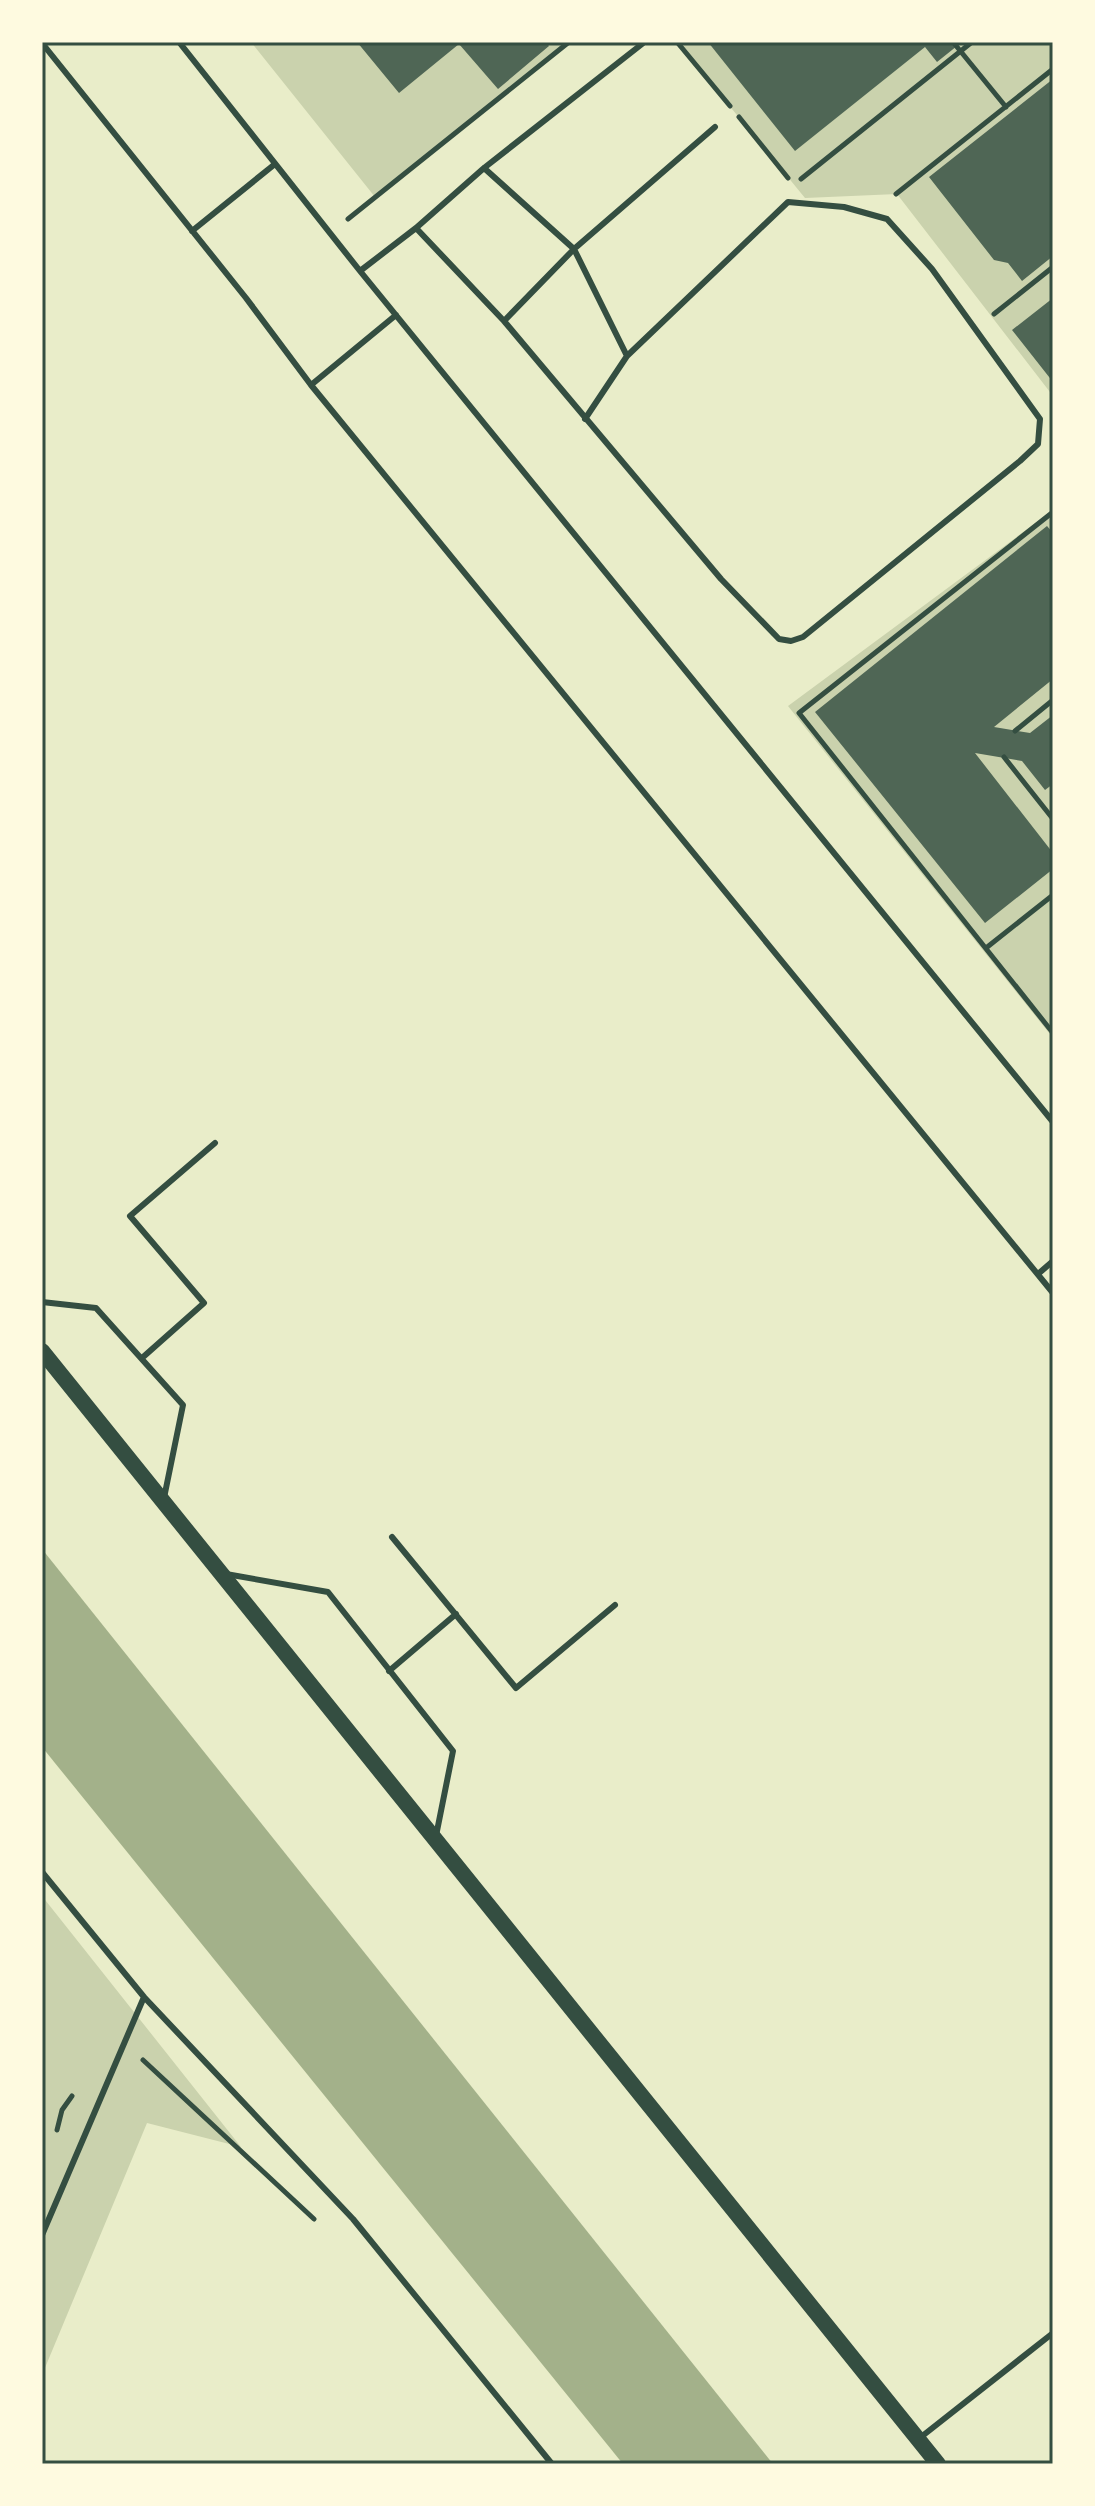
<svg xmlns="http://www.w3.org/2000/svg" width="1095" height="2506" viewBox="0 0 1095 2506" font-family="Quicksand,sans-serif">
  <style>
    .green { fill: #cad2ad }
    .water { fill: #a3b18a }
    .building { fill: #4f6655 }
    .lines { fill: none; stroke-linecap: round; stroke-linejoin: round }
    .path { stroke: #344e41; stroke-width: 5 }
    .service { stroke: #344e41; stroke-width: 6 }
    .secondary { stroke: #344e41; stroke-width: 16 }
    .neatline { fill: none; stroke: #344e41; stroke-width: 3 }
  </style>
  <rect width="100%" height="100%" fill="#e9edc9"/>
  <path class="green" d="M251 42H569L375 197Z
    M677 42H1053V396L897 194 805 198Z
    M1053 510V1038L788 706Z
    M42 1896 241 2147 147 2123 42 2375Z"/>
  <path class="water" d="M42 1549 773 2464H623L42 1747Z"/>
  <path class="building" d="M357 42H546L549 46 498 89 459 44 399 93Z
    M708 42H962L937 62 925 47 795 151Z
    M1053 79V256L1022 281 1008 263 994 260 929 177Z
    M1053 298V382L1012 330Z
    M1047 526 1053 533V679L994 727 1030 733 1053 715V784L1045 790 1022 761 975 753 1053 853V869L985 923 815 712Z"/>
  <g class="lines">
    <path class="path" d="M677 42 730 106
      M953 42 1006 107
      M739 117 788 178
      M801 179 972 42
      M896 194 1053 69
      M348 219 569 42
      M994 314 1053 267
      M1053 512 799 713 1053 1033
      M1015 731 1053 700
      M1004 757 1053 819
      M986 948 1053 895
      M143 2060 314 2219
      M57 2130 62 2110 72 2096"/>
    <path class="service" d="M179 42 360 271 1053 1122
      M42 43 246 298 311 385 1053 1293
      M484 168 574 249 627 356
      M416 228 504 321 721 579 779 639 791 641 803 637 1020 461 1038 444 1040 419 932 269 887 219 844 207 788 202 627 356 585 419
      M192 231 275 164
      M360 271 416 228 484 168 642 44
      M504 321 574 249 715 127
      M311 385 396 315
      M1038 1274 1053 1261
      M42 1302 96 1308 183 1405 164 1498
      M142 1358 204 1303 130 1216 215 1143
      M392 1537 516 1688 615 1605
      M226 1574 328 1592 453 1751 436 1836
      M389 1671 456 1614
      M42 1872 144 1997 42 2235
      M144 1997 353 2219 552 2464
      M921 2437 1053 2333"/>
    <path class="secondary" d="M42 1351 938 2464"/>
  </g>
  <rect width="1095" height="2506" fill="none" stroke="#fefae0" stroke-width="88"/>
  <rect x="44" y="44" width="1007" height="2418" class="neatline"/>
</svg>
